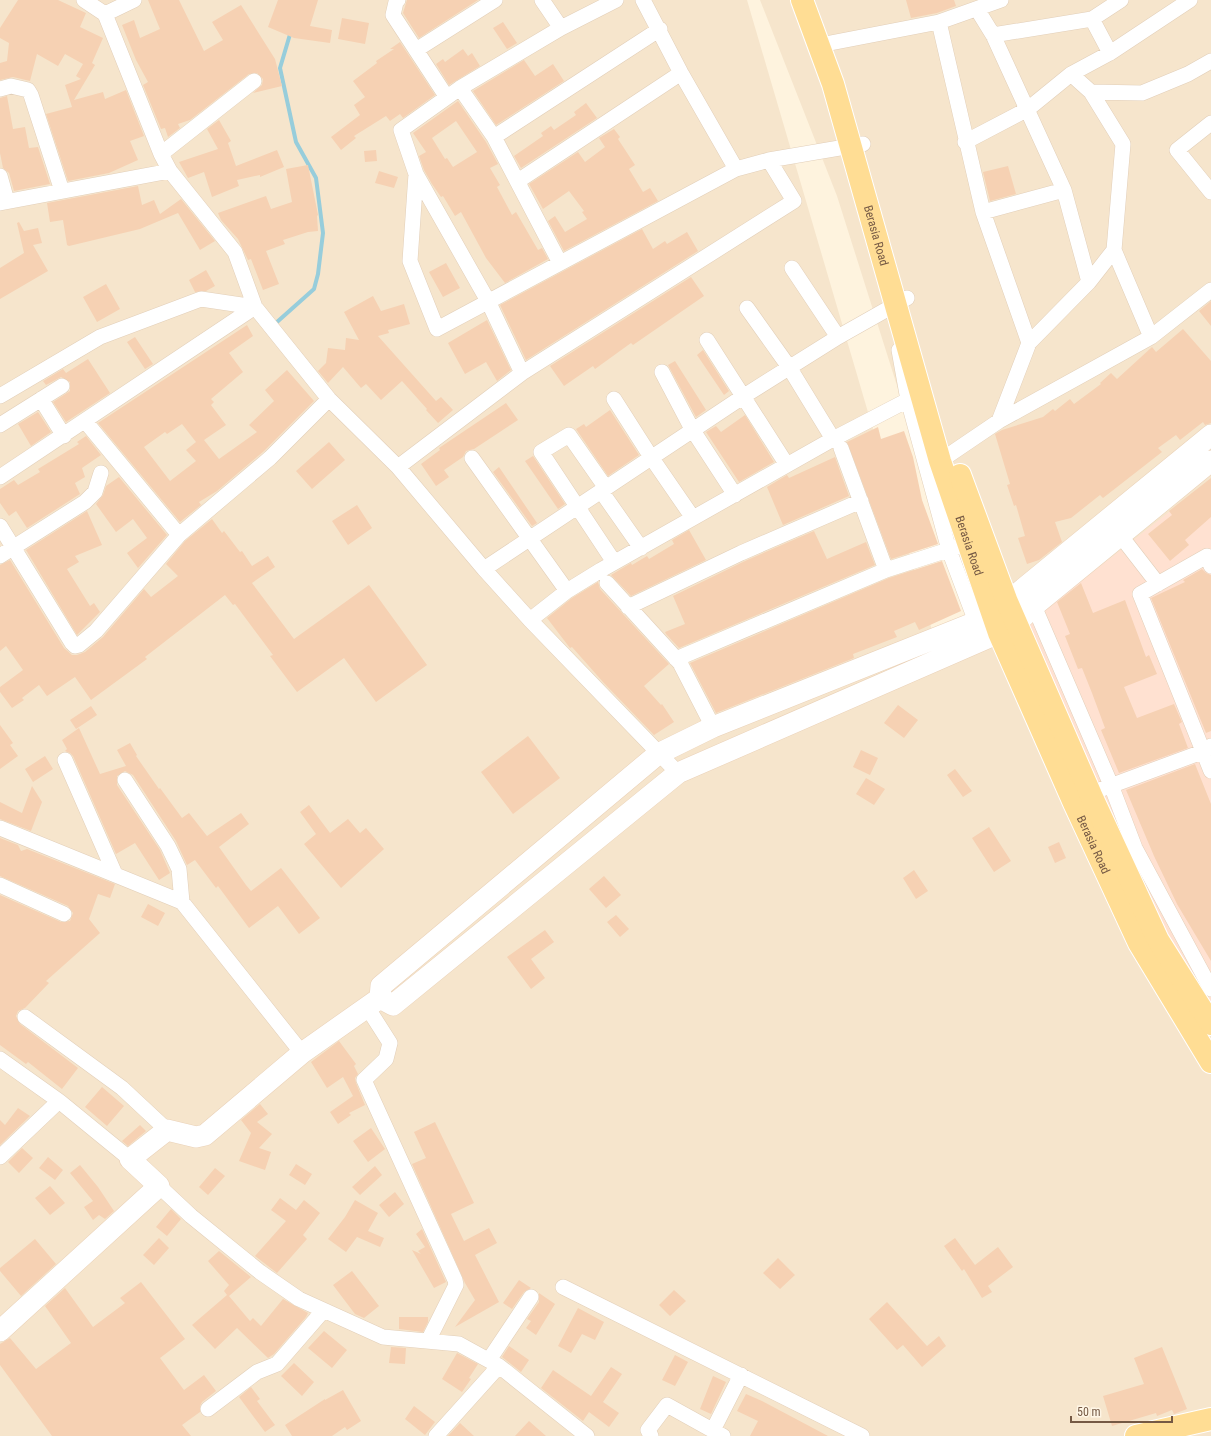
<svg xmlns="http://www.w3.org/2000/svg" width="1211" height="1436" viewBox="0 0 1211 1436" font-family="'Roboto Condensed',sans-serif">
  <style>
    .residential { fill: #f6e5cc }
    .commercial { fill: #ffe1d1 }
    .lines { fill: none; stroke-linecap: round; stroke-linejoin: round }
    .stream { stroke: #97cddb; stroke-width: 4 }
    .building { fill: #f6d1b3; fill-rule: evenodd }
    .street-casing { stroke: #e2cfb9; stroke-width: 16 }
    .secondary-casing { stroke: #ead2b9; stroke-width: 22 }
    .primary-casing { stroke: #fff; stroke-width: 24 }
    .street { stroke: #fff; stroke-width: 15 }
    .secondary { stroke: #fff; stroke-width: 21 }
    .primary { stroke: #ffdd94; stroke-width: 22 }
    .labels { text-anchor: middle; stroke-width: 3.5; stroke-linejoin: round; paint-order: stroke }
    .street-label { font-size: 12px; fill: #755944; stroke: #fff6e6 }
  </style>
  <rect width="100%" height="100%" fill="#fef3de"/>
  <path class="residential" d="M0 0H747L934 637 1034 604 949 550 837 196 760 0H1211V1436H0Z"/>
  <path class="commercial" d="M1211 479V1032L1002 609 1043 611Z"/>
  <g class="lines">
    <path class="stream" d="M277 322 314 289 318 274 323 233 316 178 296 142 280 68 291 31"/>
  </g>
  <path class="building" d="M18 0H58L86 13 80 27 103 38 92 63 95 65 74 100 103 92 105 99 126 90 144 136 130 141 138 160 109 173 68 181 46 114 72 107 65 85 81 79 76 76 83 64 65 54 58 66 37 54 30 81 13 77 0 80V63L7 61 9 43 0 38V28Z
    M148 0H179L204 51 223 40 212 22 241 5 275 59 282 86 253 93 262 85 263 79 257 73 249 74 190 120 178 124 180 128 168 137 165 128 161 129 143 85 148 82 136 60 122 25 134 20 140 38 160 29Z
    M278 0H318L310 26 332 30 330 43 294 38 268 27Z
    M407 0H478L419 38 403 13Z
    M906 0H954L956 6 937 13 911 18Z
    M342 18 369 23 365 44 338 39Z
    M503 22 517 43 507 49 493 28Z
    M400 42 435 95 403 118 400 114 390 121 386 116 354 136 356 138 341 150 331 137 360 115 354 105 365 97 353 81 377 63 376 61 394 49H390Z
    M463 49 468 56 472 53 480 66 449 85 436 64 443 59 445 62Z
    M524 60 535 76 553 64 564 81 496 125 473 91Z
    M7 96 13 129 25 127 29 148 38 147 50 184 14 191 9 173 3 168 0 153V98Z
    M458 101 486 142 498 164 490 168 500 185 497 187 512 215 516 212 538 250 542 248 548 259 505 283 486 258 461 212 455 216 443 196 441 197 432 184 424 170 419 156 426 152 413 133ZM456 121 477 152 453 167 447 158 445 159 432 138Z
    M586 103 597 118 521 168 514 156 543 136 541 133 551 126 554 130 576 115 574 112Z
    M219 120 231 141 228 143 236 166 277 150 284 167 260 177V175L237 180 239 186 212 197 204 172 188 178 179 162 218 149 207 129Z
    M614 129 620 137 618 139 635 165 629 169 643 192 650 188 658 201 564 251 548 221 555 216 565 232 587 219 582 212 584 211 569 191 543 209 529 184 578 152 585 162 605 147 599 138Z
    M376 150 377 161 365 162 364 151Z
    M308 165 318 215 317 216 318 231 308 232 283 240 285 244 266 251 279 284 263 290 251 259 248 260 238 239 221 220 218 213 266 196 271 209 292 202 286 169Z
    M1008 166 1016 194 990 201 983 172Z
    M379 171 398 177 394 188 375 183Z
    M138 186 142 205 154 200 160 214 181 199 215 241 200 250 178 213 140 229 69 246 67 245 63 220 50 222 47 203Z
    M19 222 24 231 38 228 42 243 33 245 48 271 0 299V268L24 253 17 223Z
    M642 229 653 249 665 241 667 244 687 232 698 251 526 360 500 305Z
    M446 263 460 288 443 297 429 272Z
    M206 270 215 286 206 291 195 292 189 280Z
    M691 277 704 296 633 345 631 343 595 369 593 366 564 386 550 366Z
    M106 284 120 309 97 322 83 297Z
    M373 296 381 311 404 304 410 324 388 330 389 333 378 336 436 401 441 397 453 410 438 423 426 410 427 409 402 381 381 400 366 384 361 388 343 367 328 383 318 371 326 363 328 348 345 350 346 338 359 340 344 312Z
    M1211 301V326L1199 311Z
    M487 320 511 370 497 381 486 362 465 374 448 343Z
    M247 325 253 336 229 353 243 372 211 399 214 402 211 405 226 425 204 440 219 459 257 432 249 425 274 401 265 390 287 370 314 401 264 451 217 491 199 502 201 505 180 522 98 423ZM182 424 196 442 186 450 196 461 170 481 144 447 165 432 167 434Z
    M1183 329 1211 361V423L1205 425 1203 422 1180 440 1176 435 1158 448 1162 452 1103 498 1100 495 1071 518 1055 522 1062 542 1039 560 1027 564 1018 538 1025 536 1016 505 1014 506 1007 485 1010 484 995 434 1002 430 1043 417 1053 409 1055 411 1070 399 1074 404 1101 384 1100 383 1111 373 1117 379 1152 347 1156 352Z
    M135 337 153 364 145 369 127 342Z
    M703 350 729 391 724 395 697 355Z
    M88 359 110 393 66 422 53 402 70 391V382L61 377 46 385 43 381 63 369 66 373Z
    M675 361 706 410 696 417 668 365Z
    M506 403 518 420 474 449 466 451 463 457 444 470 449 477 436 486 421 464 440 450 439 448Z
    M610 410 639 455 608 476 576 429 584 424 586 427Z
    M38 412 51 432 31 446 18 424Z
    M745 415 774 462 739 482 706 432 716 426 721 432Z
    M878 427 881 439 904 431 913 457 922 500 938 544 891 559 847 442Z
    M86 436 101 455 82 468 85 477 75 483 80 494 27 528 16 511 9 516 0 503V489L14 480 18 485 40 472 38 469 79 444 77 442Z
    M329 442 345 460 312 489 296 471Z
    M533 456 565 504 558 509 525 461Z
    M835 457 849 496 783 525 767 487 787 475 789 478Z
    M499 467 537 523 532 526 493 472Z
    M119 477 167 535 138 568 127 553 147 538 133 519 116 532 96 504 103 495 106 486Z
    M1211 478V517L1185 540 1189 545 1170 561 1148 534 1172 515 1169 511Z
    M357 505 372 528 348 545 332 521Z
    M87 511 102 545 75 556 79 562 67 569 90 606 94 603 100 612 77 635 26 550Z
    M212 519 222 533 224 531 240 552 242 551 252 566 268 556 275 567 252 583 294 639 369 585 427 665 376 702 344 658 297 692 270 656 273 655 235 604 233 605 225 595 145 657 147 659 91 700 75 677 47 696 39 685 22 698 24 700 12 708 0 692V687L23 670 6 646 0 651V565L10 560 64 648 72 655H77L85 652 103 637 144 589 151 597 178 576 166 564 185 541Z
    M689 530 706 560 631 596 611 575 631 563 632 565 647 556 649 559 674 544 672 540Z
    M814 531 827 559 866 542 875 565 679 648 666 634 665 632 685 624 673 596 745 561Z
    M942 561 961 611 919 630 915 622 894 631 897 637 853 654 854 658 716 713 690 663 889 578Z
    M1202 569 1206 573 1211 575V731L1206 733 1151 598 1185 582 1183 580Z
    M598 582 600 589 669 664 644 686 661 705 662 704 674 722 654 735 603 682 572 647 570 648 547 618 572 598Z
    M1081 583 1093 613 1125 600 1146 657 1149 655 1157 674 1124 687 1137 718 1174 704 1182 722 1179 724 1188 748 1119 773 1101 730 1105 728 1092 693 1082 668 1078 669 1065 636 1070 634 1057 602Z
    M898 705 918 720 904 738 884 723Z
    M91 706 97 715 76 729 70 720Z
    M0 725 13 743 10 745 18 756 0 769Z
    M79 728 100 774 126 766 117 750 130 743 137 755 136 756 159 789 160 788 182 818 189 813 207 836 241 813 249 824 219 847 246 885 251 891 281 868 320 918 299 934 278 906 249 928 218 886 216 888 195 860 187 865 176 841 133 775 125 771 117 776V785L160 850 170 873 159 880 135 843 116 854 73 756 70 753 65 751 67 749 62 740Z
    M528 736 560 778 513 814 481 772Z
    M861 750 878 758 870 775 853 767Z
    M45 756 53 769 33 782 25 769Z
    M1195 764 1211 804V961L1177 904 1154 856 1126 790Z
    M955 769 972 791 963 797 947 775Z
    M866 778 885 789 874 805 856 794Z
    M32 786 42 802 31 831 0 819V802L22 813Z
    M309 805 330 833 348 819 360 833 366 828 384 849 341 888 304 844 316 834 300 812Z
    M989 827 1011 861 994 872 972 838Z
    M0 838 18 845 21 851 27 849 115 884 110 898 98 894 89 919 100 933 46 981 49 983 25 1008 18 1011 16 1016 20 1024 78 1068 62 1089 28 1062 26 1064 0 1045V895L61 922 70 921 73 913 68 906 0 876Z
    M1059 842 1066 858 1055 863 1048 847Z
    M914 870 928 891 916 899 903 878Z
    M604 876 621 895 606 908 589 889Z
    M148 904 165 913 158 926 141 917Z
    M616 915 629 929 620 937 607 922Z
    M545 930 554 942 531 959 545 978 531 989 507 957Z
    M339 1041 356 1064 354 1066 358 1074 355 1078 356 1083 365 1105 349 1113 351 1115 338 1124 330 1112 353 1096 343 1077 327 1088 311 1062Z
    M102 1087 124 1106 107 1126 85 1107Z
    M260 1104 268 1114 257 1122 272 1134 259 1148 271 1152 265 1170 239 1161 251 1133 241 1120Z
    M18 1108 30 1116 0 1145V1120L5 1125Z
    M435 1122 474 1203 451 1214 464 1241 489 1228 497 1243 475 1255 499 1302 455 1327 475 1300 465 1283 412 1164 426 1158 414 1132Z
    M140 1125 146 1131 128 1146 122 1141Z
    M371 1128 385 1149 368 1162 353 1141Z
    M22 1148 33 1158 19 1173 8 1162Z
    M48 1157 63 1170 55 1180 39 1168Z
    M296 1164 312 1174 305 1185 289 1175Z
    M80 1165 98 1187 114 1211 105 1219 99 1215 93 1220 84 1207 93 1201 70 1173Z
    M375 1166 382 1175 360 1195 352 1187Z
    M215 1168 225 1176 208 1195 199 1187Z
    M50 1186 65 1203 50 1215 35 1198Z
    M395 1192 404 1204 389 1217 379 1205Z
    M280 1198 296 1210 304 1200 320 1213 303 1235 307 1239 277 1273 255 1256 286 1221 271 1210Z
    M355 1200 378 1213 368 1231 384 1238 380 1247 357 1237 346 1252 328 1239 345 1217Z
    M171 1209 181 1219 167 1236 156 1227Z
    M422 1229 446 1282 434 1288 412 1250 421 1254 418 1251 425 1247 416 1234Z
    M159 1238 169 1248 154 1265 143 1255Z
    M955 1238 975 1265 998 1247 1013 1267 988 1286 992 1292 982 1298 964 1269 962 1271 944 1246Z
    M35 1239 56 1264 21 1296 0 1271V1268Z
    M219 1251 251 1277 229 1296 250 1321 253 1318 261 1326 283 1299 308 1313 306 1317 274 1354 268 1358 237 1328 215 1349 192 1325 227 1295 224 1291 229 1285 208 1261Z
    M778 1258 795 1275 780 1289 763 1273Z
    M352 1271 379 1306 364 1318 355 1314 333 1285Z
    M519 1280 531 1288 524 1292 512 1309 503 1303Z
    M141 1282 185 1339 160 1358 184 1390 204 1375 216 1391 202 1402 200 1406V1412L182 1425 191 1436H52L0 1365V1344L10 1338 36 1369 71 1343 45 1306 65 1288 93 1327 125 1303 120 1298Z
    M674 1290 686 1301 670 1316 659 1305Z
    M539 1293 555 1304 536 1335 526 1328 531 1321 527 1319 539 1302Z
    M887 1302 927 1346 939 1336 946 1346 922 1367 903 1345 897 1350 869 1319Z
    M578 1308 604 1322 595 1340 582 1334 571 1353 558 1346Z
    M399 1317H428V1322L423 1332 399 1329Z
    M324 1331 347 1350 332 1368 308 1348Z
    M509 1346 529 1360 521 1372 502 1357Z
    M391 1347 406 1348 405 1364 389 1363Z
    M1162 1347 1187 1409 1174 1414 1172 1410 1157 1416 1156 1413 1112 1426 1103 1396 1144 1384 1134 1358Z
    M457 1353 478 1364 469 1378 471 1379 462 1392 442 1379Z
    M675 1355 688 1362 675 1386 662 1380Z
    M294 1363 314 1382 302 1396 281 1376Z
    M611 1367 622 1374 603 1402 619 1413 609 1427 589 1412 583 1421 541 1388 553 1370 591 1396Z
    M713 1376 726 1382 711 1414 700 1409Z
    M251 1387 260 1399 257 1401 275 1425 265 1432 239 1397Z
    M343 1390 361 1421 347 1430 345 1427 332 1436H292L285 1425 325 1399V1400Z
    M746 1394 762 1401 828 1436H750L758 1421 737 1411Z
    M414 1406 435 1422 425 1435 405 1419Z
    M529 1421 546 1436H515Z
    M460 1423 474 1436H448Z"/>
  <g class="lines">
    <defs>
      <path id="street" d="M84 0 105 14 161 154 170 171 235 252 255 307 329 399 398 467 484 569 530 620 678 773
        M398 0 396 2 393 15 446 96
        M542 0 561 28
        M643 0 681 73 736 169
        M977 9 993 35 1064 190 1089 282
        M105 14 134 0
        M1092 19 1110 53
        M939 22 983 212 1029 343
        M993 35 1092 19 1121 0
        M820 45 939 22 1001 0
        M416 50 495 0
        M1071 74 1091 92 1123 144 1114 250 1151 337
        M460 88 494 137 560 263
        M0 89 11 86 28 90 31 95 62 191
        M1091 92 1142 93 1188 74 1211 61
        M1211 123 1177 150 1211 192
        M494 137 660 29
        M965 142 1028 109 1071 74 1110 53 1190 0
        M161 154 254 81
        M416 174 410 261 437 329 736 169 769 160 863 144
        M0 176 7 201
        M518 181 681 73
        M0 203 170 171
        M983 212 1064 190
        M792 268 838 337
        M747 308 789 367 833 439
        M707 340 787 465
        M899 350 908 400 949 550 976 622
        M662 372 692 429 735 495
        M522 373 488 301 416 174 401 130 460 88 561 28 616 0
        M0 396 100 337 201 299 255 307
        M41 399 64 436
        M614 399 651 457 693 518
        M85 421 179 535
        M999 421 1029 343 1089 282 1114 250
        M0 425 62 386
        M841 448 886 570
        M472 458 567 591
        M940 461 999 421 1151 337 1211 290
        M398 467 522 373 794 201 769 160
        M0 477 255 307
        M606 488 569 435 541 452 614 562
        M601 491 641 548
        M0 526 72 643 75 646 79 645 96 631 179 535 270 458 329 399
        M1120 535 1158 584
        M0 556 85 502 95 492 101 473
        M1211 566 1207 556 1140 594 1211 771
        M484 569 744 396 838 337 907 298
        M607 583 680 663 713 727
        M1034 606 1111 785 1135 848 1211 989
        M628 607 741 553 861 501
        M530 620 567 591 601 570 833 439 908 400
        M676 659 886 570 976 541
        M65 760 115 874
        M125 780 168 846 179 869 182 902
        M1102 789 1202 752 1211 746
        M0 828 182 902 302 1053
        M0 885 64 914
        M367 1007 390 1043 386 1059 364 1080 455 1280 456 1285 428 1341
        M25 1017 122 1088 167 1130
        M0 1059 59 1101 130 1159
        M0 1157 59 1101
        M159 1186 191 1216 260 1272 299 1299 383 1337 459 1344 499 1366 587 1436
        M563 1287 862 1436
        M489 1360 531 1297
        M208 1409 257 1372 277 1364 323 1311
        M713 1430 741 1375
        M436 1436 499 1366
        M651 1436 648 1430 667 1405 723 1436"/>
      <path id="secondary" d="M380 998 393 1005 678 773 999 633 1017 623 1034 606 1211 461
        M0 1331 159 1186 130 1159 167 1130 196 1137 205 1135 302 1053 380 998 381 986 658 754 713 727 976 622 1007 602 1211 435"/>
      <g id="primary">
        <path id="s1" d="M802 0 833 84 940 461 999 633 1074 803 1139 943 1211 1062"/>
        <path d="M960 475 1007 602 1091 795 1158 940 1211 1024"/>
        <path d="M1136 1436 1211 1419"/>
      </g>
    </defs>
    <use href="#street" class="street-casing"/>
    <use href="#secondary" class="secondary-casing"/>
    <use href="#primary" class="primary-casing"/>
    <use href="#street" class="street"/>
    <use href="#secondary" class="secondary"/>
    <use href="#primary" class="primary"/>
  </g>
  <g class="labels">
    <g class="street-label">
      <text dy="4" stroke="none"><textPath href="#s1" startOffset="247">Berasia Road</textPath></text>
      <text dy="4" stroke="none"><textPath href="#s1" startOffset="571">Berasia Road</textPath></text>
      <text dy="4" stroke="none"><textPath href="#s1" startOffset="895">Berasia Road</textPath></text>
    </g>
  </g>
  <path d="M1071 1416v6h101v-6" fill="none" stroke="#755944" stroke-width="2"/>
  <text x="1077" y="1416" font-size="12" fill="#755944" stroke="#fff6e6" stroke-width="3" paint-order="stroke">50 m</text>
</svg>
